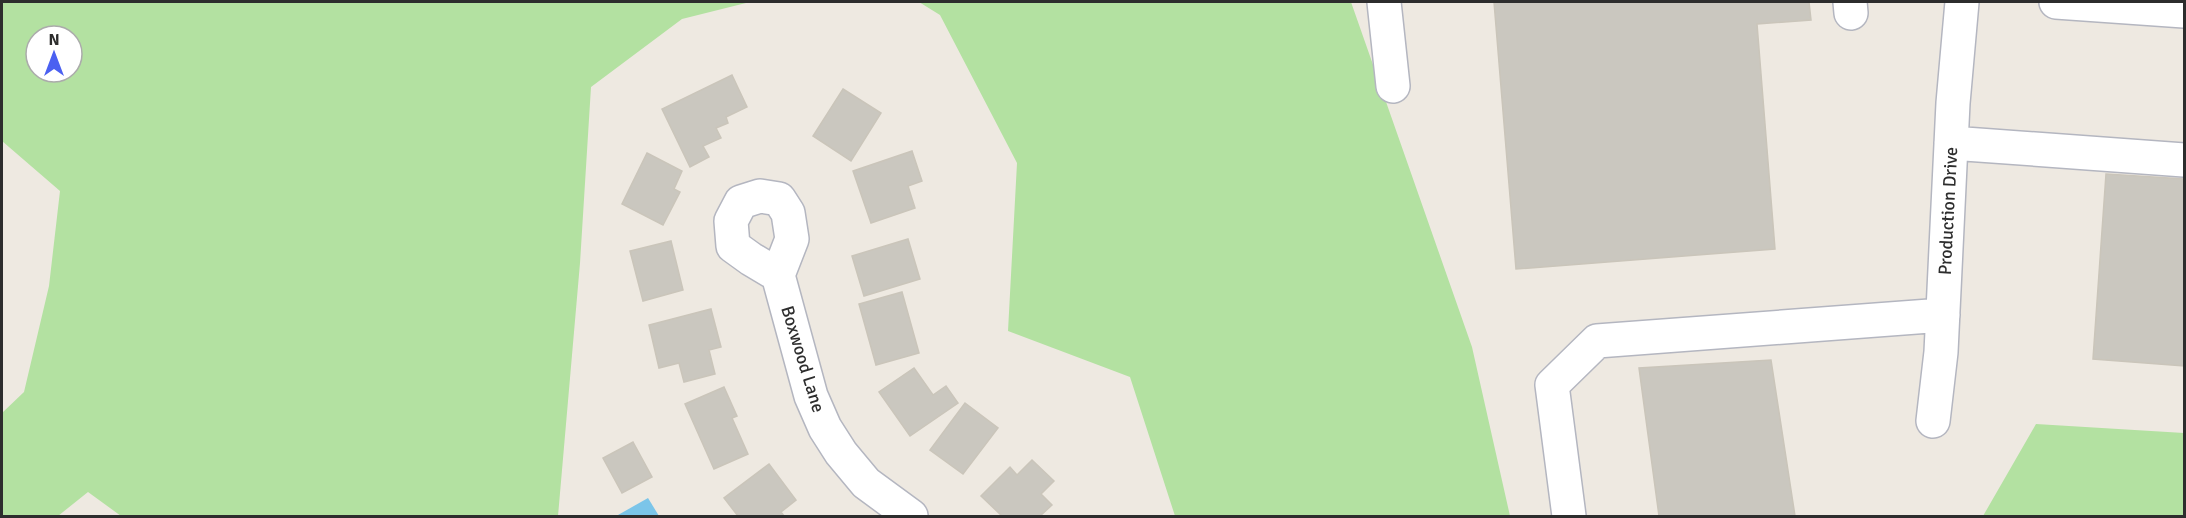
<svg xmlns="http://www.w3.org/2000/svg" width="2186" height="518" viewBox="0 0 2186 518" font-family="Signika,sans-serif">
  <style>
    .green { fill: #b3e1a1; fill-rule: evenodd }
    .water { fill: #7bc5e9 }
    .building { fill: #cac7bf; stroke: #cac5ba; stroke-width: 1.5 }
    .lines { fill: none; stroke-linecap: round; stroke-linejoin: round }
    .minor-casing { stroke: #b4b6c0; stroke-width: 36 }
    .minor { stroke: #fff; stroke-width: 33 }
    .labels { text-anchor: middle; stroke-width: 6; stroke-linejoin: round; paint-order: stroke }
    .street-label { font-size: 18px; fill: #2d2d2d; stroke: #fff }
  </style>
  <rect width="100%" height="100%" fill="#eee9e1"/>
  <path class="green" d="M2 2H750L682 19 591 87 580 263 558 516H121L88 492 58 516H2V413L24 392 49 286 60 191 2 141ZM36 36H72V72H36Z
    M919 2H1351L1472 347 1510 516H1175L1130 377 1008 331 1017 163 940 15Z
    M2036 424 2184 433V516H1983Z"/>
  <path class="water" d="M648 498 659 516H619L618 515Z"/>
  <path class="building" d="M1494 2H1809L1811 20 1757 24 1775 249 1516 269Z
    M732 75 747 107 726 117 728 123 716 128 721 138 703 146 709 157 690 167 662 109Z
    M843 89 881 113 851 161 813 136Z
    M912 151 922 181 908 186 915 208 871 223 853 171Z
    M647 153 682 171 674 189 680 192 663 225 622 204Z
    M2106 174 2184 179V366L2093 359Z
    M908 239 920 279 864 296 852 256Z
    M671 241 683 290 643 301 630 251Z
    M902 292 919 353 876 365 859 304Z
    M711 309 721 347 709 350 715 374 684 382 679 363 659 368 649 325Z
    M1771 360 1795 516H1659L1639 368Z
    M914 368 933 395 946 386 958 403 910 436 879 392Z
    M724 387 737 416 732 418 748 454 714 469 685 404Z
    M965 403 998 428 963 474 930 450Z
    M633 442 652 477 622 493 603 458Z
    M1032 460 1054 481 1041 494 1052 505 1040 516H1002L981 496 1010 467 1017 475Z
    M769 464 796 500 781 512 784 516H738L724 498Z"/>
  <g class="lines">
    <defs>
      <path id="minor" d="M1384 2 1393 86
        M1850 2 1851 13
        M2056 2 2184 11
        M1951 143 2184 160
        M778 275 751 259 733 246 731 221 741 202 760 196 779 199 788 213 792 239 778 275 811 396 825 428 841 453 866 483 911 516
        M1933 421 1941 352 1953 103 1962 2
        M1569 516 1552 385 1597 341 1943 315"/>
    </defs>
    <use href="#minor" class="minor-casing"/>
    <use href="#minor" class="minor"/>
  </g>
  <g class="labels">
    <g class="street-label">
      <text transform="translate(1948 211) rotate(-87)" y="6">Production Drive</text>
      <text transform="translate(803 359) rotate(73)" y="6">Boxwood Lane</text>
    </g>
  </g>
  <rect width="2186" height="518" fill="none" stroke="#2d2d2d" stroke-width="6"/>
  <g transform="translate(54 54)"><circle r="28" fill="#ffffff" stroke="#ababab" stroke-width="1.5"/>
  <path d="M0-4.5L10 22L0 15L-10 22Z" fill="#4b60f1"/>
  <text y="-9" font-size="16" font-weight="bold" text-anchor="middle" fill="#2d2d2d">N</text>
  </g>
</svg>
